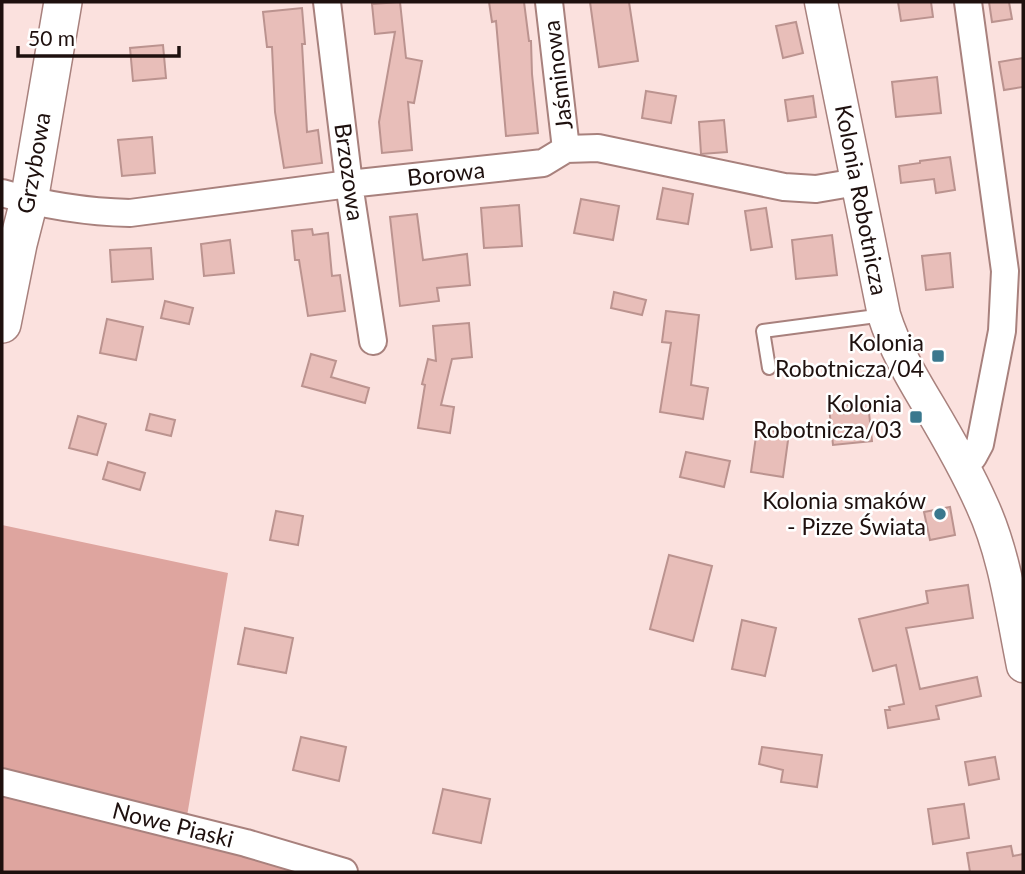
<svg xmlns="http://www.w3.org/2000/svg" width="1025" height="874" viewBox="0 0 1025 874" font-family="Lato,sans-serif">
  <style>
    .green { fill: #dea59f }
    .building { fill: #e8beb9; stroke: #bb938f; stroke-width: 2 }
    .lines { fill: none; stroke-linecap: round; stroke-linejoin: round }
    .service-casing { stroke: #a8817d; stroke-width: 16 }
    .minor-casing { stroke: #a8817d; stroke-width: 30 }
    .tertiary-casing { stroke: #a8817d; stroke-width: 35 }
    .secondary-casing { stroke: #a8817d; stroke-width: 40 }
    .service { stroke: #fff; stroke-width: 12 }
    .minor { stroke: #fff; stroke-width: 26 }
    .tertiary { stroke: #fff; stroke-width: 32 }
    .secondary { stroke: #fff; stroke-width: 37 }
    .poi-dot { fill: #3a788e; stroke: #fff; stroke-width: 2.5 }
    .labels { text-anchor: middle; stroke-width: 5; stroke-linejoin: round; paint-order: stroke }
    .street-label { font-size: 23px; fill: #1e100e; stroke: #fff }
    .poi-label { font-size: 23px; fill: #1e100e; stroke: #fff; text-anchor: end }
  </style>
  <rect width="100%" height="100%" fill="#fbe1de"/>
  <path class="green" d="M2 525 228 573 185 828 344 872H2Z"/>
  <path class="building" d="M400 2 406 58 422 61 414 103 408 102 412 150 382 153 379 122 395 32 375 34 372 4Z
    M489 2H524L529 41H531L532 74 538 133 506 136 496 21 492 22Z
    M590 2H629L638 61 599 67Z
    M898 2H931L933 17 901 21Z
    M989 2H1009L1012 19 992 22Z
    M302 8 305 44H302L307 132 318 130 322 163 284 168 275 112 272 47H267L263 12Z
    M796 22 803 53 783 58 776 26Z
    M163 45 166 78 133 81 130 48Z
    M1023 58V87L1004 90 999 62Z
    M937 77 941 113 896 117 892 82Z
    M646 91 676 96 671 123 642 118Z
    M813 96 816 117 788 121 785 100Z
    M724 120 727 152 701 154 699 122Z
    M152 137 155 173 122 176 118 140Z
    M950 157 955 190 936 193 934 179 901 183 899 166 920 163V161Z
    M663 188 693 194 688 224 657 219Z
    M581 199 619 206 613 240 574 233Z
    M519 205 522 246 484 248 481 208Z
    M766 208 772 247 751 250 745 211Z
    M417 214 423 260 467 254 470 285 437 288 439 301 400 306 390 217Z
    M312 229 313 235 328 233 332 276 340 275 345 311 308 316 299 260H295L292 231Z
    M832 235 837 275 796 279 792 240Z
    M230 240 234 273 204 276 201 244Z
    M151 248 153 279 112 282 110 250Z
    M950 253 953 287 926 290 922 256Z
    M614 292 646 300 642 315 611 308Z
    M165 301 193 308 189 324 161 318Z
    M666 311 699 315 691 385 708 388 703 419 660 412 671 343 662 342Z
    M107 319 143 327 136 360 100 353Z
    M469 323 472 357 452 359 441 405 454 407 450 433 418 428 425 385 422 384 428 359 436 361 433 326Z
    M311 354 336 361 331 377 369 388 365 403 302 386Z
    M868 403 872 441 833 445 829 407Z
    M150 414 175 420 171 436 146 430Z
    M78 416 106 424 97 455 69 448Z
    M757 429 789 433 783 477 751 472Z
    M686 452 730 461 724 487 680 477Z
    M108 462 145 473 140 490 103 479Z
    M950 507 955 535 930 540 924 512Z
    M276 511 303 516 298 545 270 540Z
    M669 555 712 566 693 641 650 629Z
    M968 585 973 618 906 628 920 689 977 677 981 696 936 706 939 719 888 728 885 710H890L889 707 904 704 896 665 873 671 859 619 928 603 926 591Z
    M742 620 776 628 765 676 732 669Z
    M245 628 293 638 286 673 238 664Z
    M301 737 346 747 339 781 293 770Z
    M762 747 822 755 817 787 781 782 783 770 759 764Z
    M995 757 999 779 969 785 965 762Z
    M443 789 490 799 481 843 433 833Z
    M964 804 969 838 933 844 928 809Z
    M1011 846 1013 856 1023 854V872H970L967 853Z"/>
  <g class="lines">
    <defs>
      <path id="service" d="M769 368 763 331 884 315"/>
      <path id="minor" d="M327 2 349 184 373 341
        M549 2 566 149
        M2 193C43 205 87 212 130 213L349 184 543 163 566 149 598 148 784 187 816 189 857 182
        M962 464 973 457 980 444 1002 331 1005 271 968 2
        M2 782 246 843 344 872"/>
      <path id="tertiary" d="M821 2 884 315C894 347 911 376 929 406 948 438 967 471 982 505 1005 555 1012 612 1023 666"/>
      <path id="secondary" d="M2 324 18 244 29 201 63 2"/>
    </defs>
    <use href="#service" class="service-casing"/>
    <use href="#minor" class="minor-casing"/>
    <use href="#tertiary" class="tertiary-casing"/>
    <use href="#secondary" class="secondary-casing"/>
    <use href="#service" class="service"/>
    <use href="#minor" class="minor"/>
    <use href="#tertiary" class="tertiary"/>
    <use href="#secondary" class="secondary"/>
  </g>
  <g class="poi-dot">
    <rect x="931" y="349" width="14" height="14" rx="3.5"/>
    <rect x="909" y="410" width="14" height="14" rx="3.5"/>
    <circle cx="940" cy="514" r="7"/>
  </g>
  <g class="labels">
    <g class="street-label">
      <text transform="translate(558 75) rotate(-97)" y="8">Jaśminowa</text>
      <text transform="translate(34 163) rotate(-80)" y="8">Grzybowa</text>
      <text transform="translate(349 172) rotate(82)" y="8">Brzozowa</text>
      <text transform="translate(446 174) rotate(-6)" y="8">Borowa</text>
      <text transform="translate(861 200) rotate(79)" y="8">Kolonia Robotnicza</text>
      <text transform="translate(173 825) rotate(14)" y="8">Nowe Piaski</text>
    </g>
    <g class="poi-label">
      <text x="924" y="351">Kolonia<tspan x="924" dy="26">Robotnicza/04</tspan></text>
      <text x="902" y="412">Kolonia<tspan x="902" dy="26">Robotnicza/03</tspan></text>
      <text x="926" y="509">Kolonia smaków<tspan x="926" dy="26">- Pizze Świata</tspan></text>
    </g>
  </g>
  <rect width="1025" height="874" fill="none" stroke="#1e100e" stroke-width="7"/>
  <path d="M18 46v10h161v-10" fill="none" stroke="#1e100e" stroke-width="3.5"/>
  <text x="28" y="46" font-size="21" fill="#1e100e" stroke="#ffffff" stroke-width="5" paint-order="stroke">50 m</text>
</svg>
